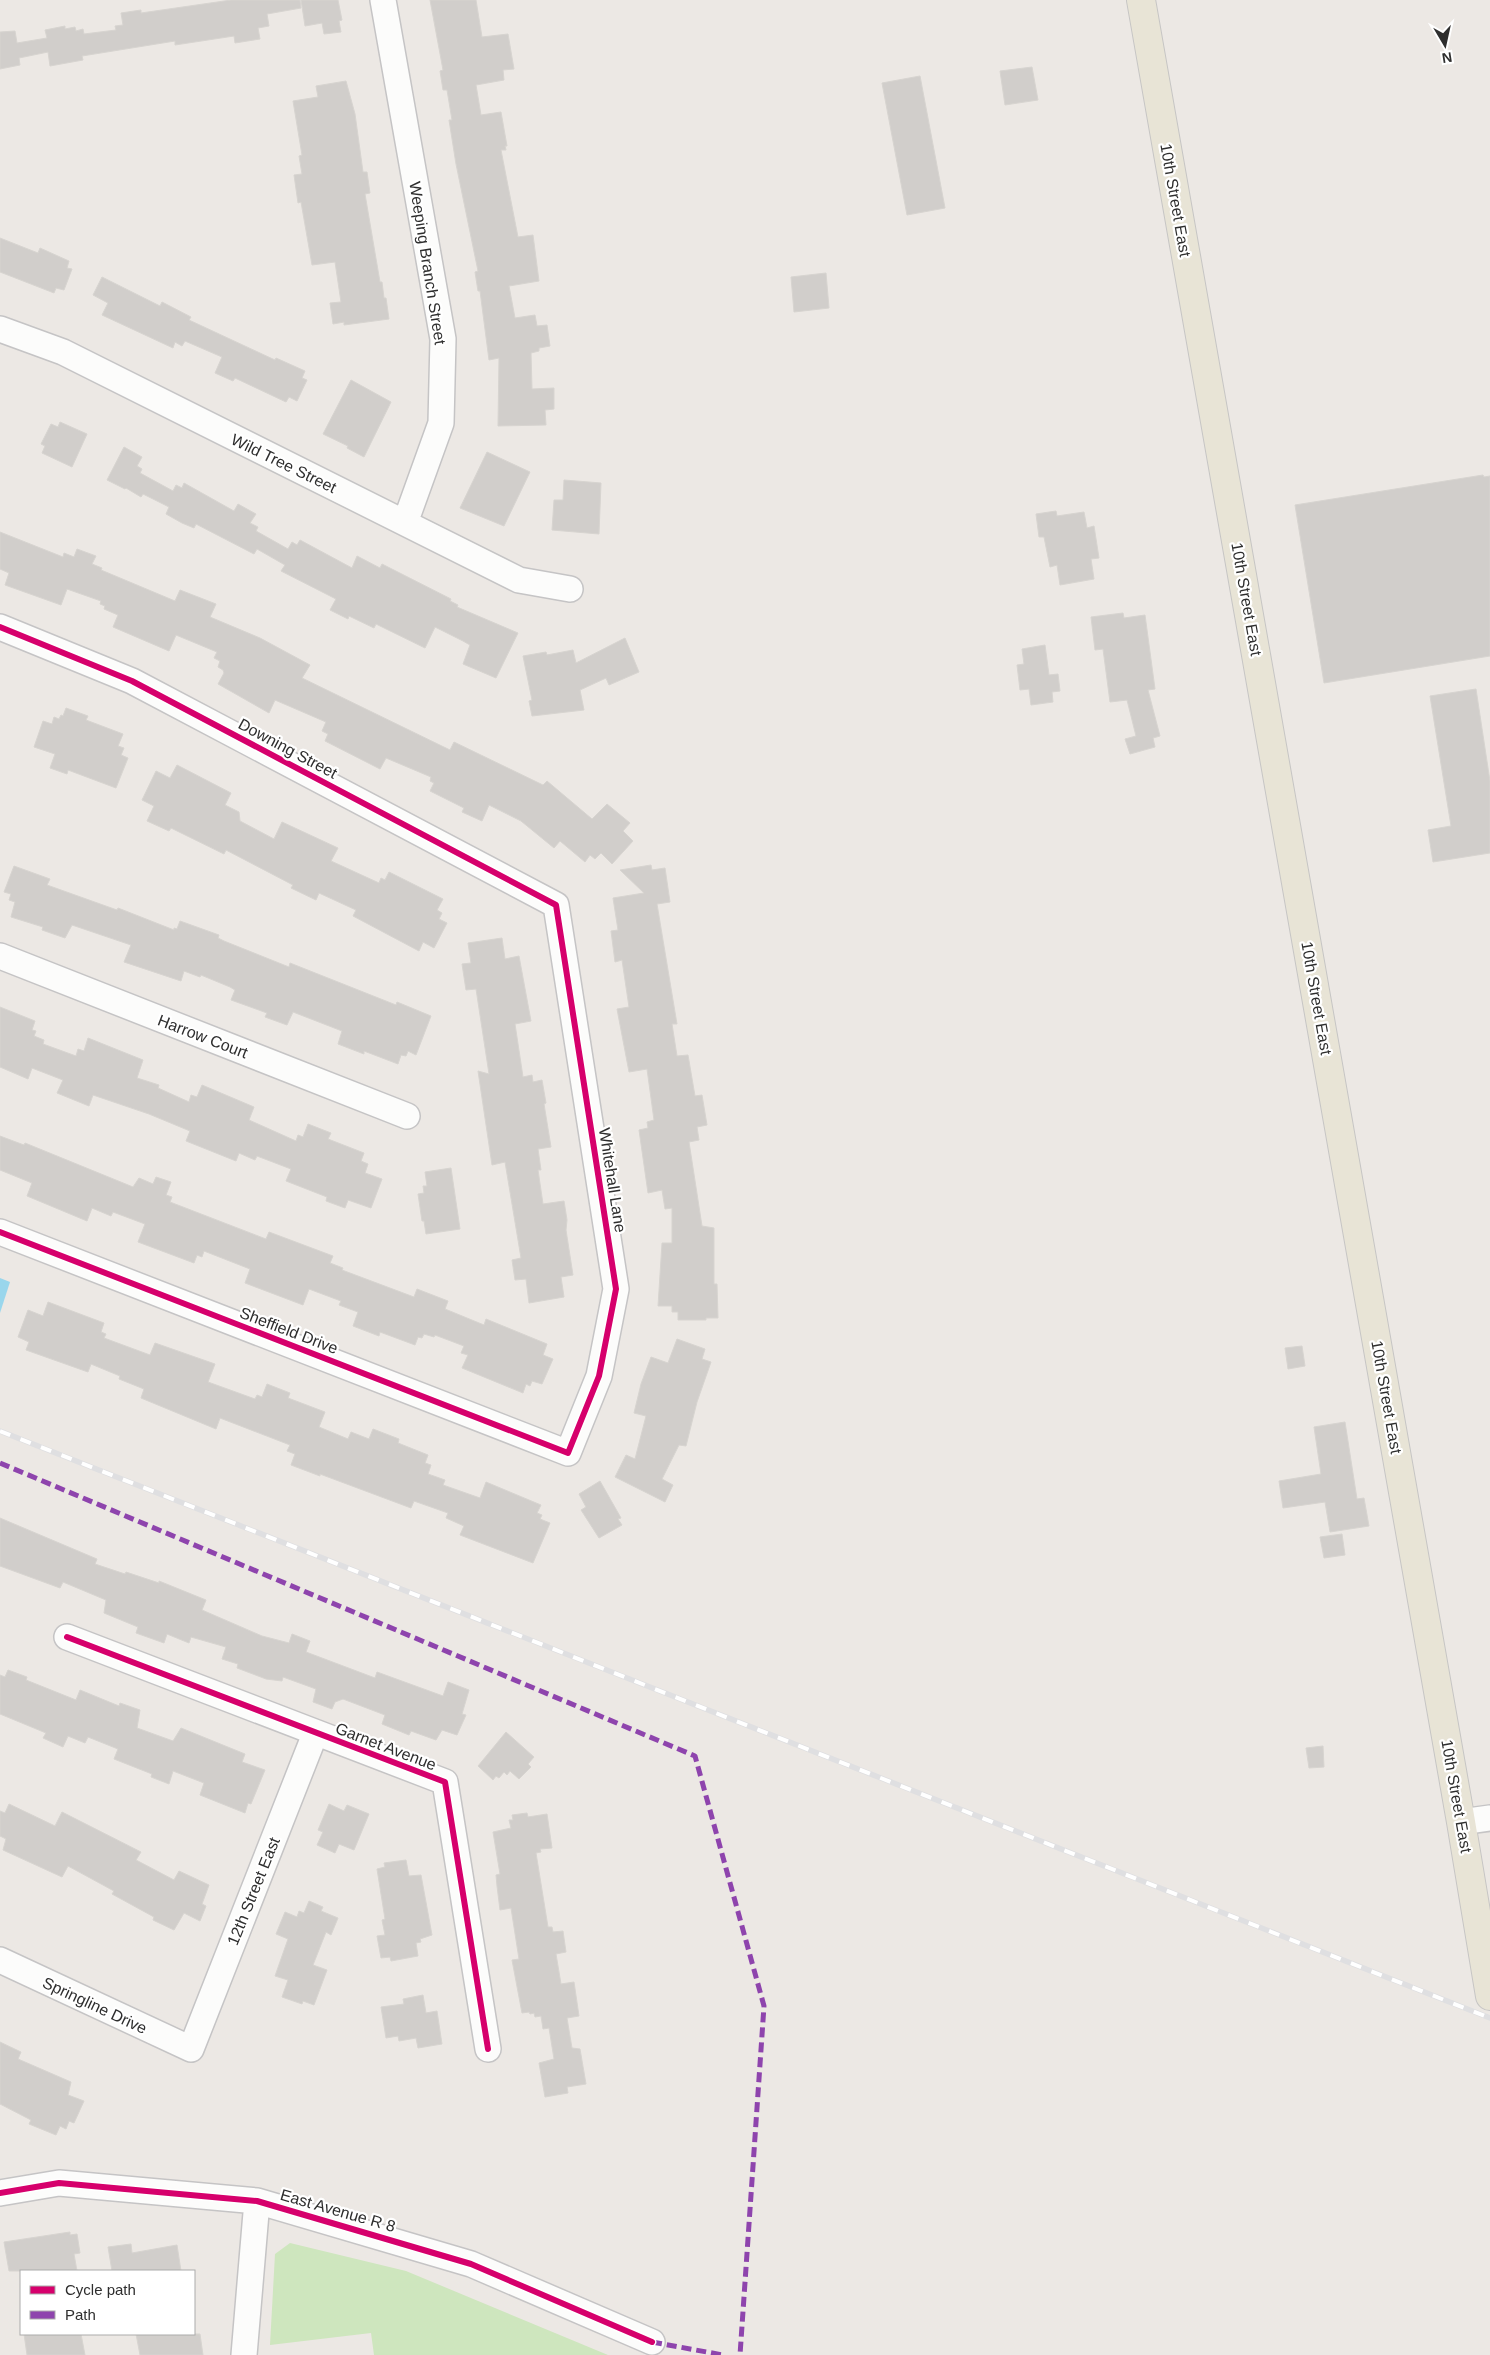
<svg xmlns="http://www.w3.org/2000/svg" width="1490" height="2355" viewBox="0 0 1490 2355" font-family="Arial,sans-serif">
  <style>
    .green { fill: #cee6be }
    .water { fill: #99d6ec }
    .building { fill: #d1cecb; stroke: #d7d4d0 }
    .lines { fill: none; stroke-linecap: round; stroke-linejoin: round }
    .minor-casing { stroke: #c5c4c5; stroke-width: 28 }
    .major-casing { stroke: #c6c5c4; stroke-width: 30 }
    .minor { stroke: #fcfcfb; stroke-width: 25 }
    .major { stroke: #e8e4d6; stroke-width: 28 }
    .rail-casing { stroke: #dfdfe1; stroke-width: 5.5 }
    .rail { stroke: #fff; stroke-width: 4; stroke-dasharray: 11; stroke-linecap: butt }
    .quiet { stroke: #8e44ad; stroke-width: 5; stroke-dasharray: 10 5; stroke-linecap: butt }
    .cycleway-casing { stroke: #fff; stroke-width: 9 }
    .cycleway { stroke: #d6006c; stroke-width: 6 }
    .labels { text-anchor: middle; stroke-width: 4.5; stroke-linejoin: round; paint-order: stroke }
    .street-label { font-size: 16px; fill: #2e2e2e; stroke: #fff }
  </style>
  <rect width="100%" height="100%" fill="#ece8e4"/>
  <path class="green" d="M290 2243 406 2271 608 2355H374L371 2333 270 2345 275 2254Z"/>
  <path class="water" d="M0 1278 10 1282 0 1313Z"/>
  <path class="building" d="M231 0H300L301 8 267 14 269 26 258 28 260 39 235 43 234 36 175 45V41L82 56 83 60 50 66 48 52 19 58 20 65 0 69V32L15 31 17 43 47 38 45 30 65 26V29L75 27 76 31 83 29 84 34 116 30 115 26 123 25 121 13 141 10V13Z
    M301 0H338L342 20 339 21 341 32 324 34 322 23 305 26Z
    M430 0H476L482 37 508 34 514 69 503 70 504 80 476 85 481 115 501 112 507 146H505L506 150H501L518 237 533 235 539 281 509 286 515 318 535 315 537 326 547 325 550 346 539 348V351L531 353 532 389 554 388V409L545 410 546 425 498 426 499 358 489 360 480 291H478L475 272 478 271 456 164 449 120H452L447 90H443L440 71 443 70Z
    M1032 67 1038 100 1005 105 1000 71Z
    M920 76 945 208 907 215 882 83Z
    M346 81 355 114 363 172H367L370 193 365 194 380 282H382L384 298H386L389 319 344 325V322L333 324 330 303 341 302 335 262 312 265 301 202 298 203 294 175 302 174 299 156 302 155 293 101 318 97 316 86Z
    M0 238 38 253 40 248 69 261 67 268 72 269 64 290 56 288 54 293 0 272Z
    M826 273 829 308 794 312 791 277Z
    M102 277 160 306 162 302 191 317 189 320 275 360 276 358 305 371 302 378 307 380 297 401 289 397 286 402 235 378 233 381 215 373 222 357 185 341 182 346 175 342 173 348 102 315 108 303 93 295Z
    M351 380 391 402 364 457 347 448 348 446 323 434Z
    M60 422 87 434 72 467 42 453 45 446 41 444 51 424 58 427Z
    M124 447 142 457 137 466 142 469 140 473 173 491 176 485 182 488 184 483 234 511 238 504 256 514 250 523 258 527 256 531 288 549 292 542 297 545 300 540 352 568 357 556 380 568 382 564 451 599 450 601 458 605 457 607 518 633 496 678 463 664 470 645 463 641 435 627 425 648 376 624 374 628 349 616 348 619 330 610 336 599 281 571 285 565 257 549 254 554 196 524 194 528 182 523 166 514 169 507 143 494 141 497 126 488 125 489 107 480Z
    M487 452 530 472 504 526 460 508Z
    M1483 475 1484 477 1490 476V656L1324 683 1295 505Z
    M564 480 601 483 599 534 552 530 554 500H563Z
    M1056 511 1057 516 1084 512 1087 528 1094 526 1099 558 1091 559 1094 579 1060 585 1057 565 1050 567 1044 537H1039L1036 514Z
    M0 532 63 557 64 553 74 557 77 549 96 556 92 564 102 568 101 570 175 601 180 590 216 604 210 617 260 638 310 665 302 678 450 750 454 742 543 785 547 781 592 819 607 804 630 823 623 831 633 841 612 864 601 853 595 859 590 855 585 862 560 841 554 848 521 821 489 805 482 821 462 812 464 808 430 791 434 783 430 781 431 777 386 758 380 769 325 741 328 734 322 731 326 722 275 700 269 713 218 684 224 673 223 670 218 667 220 661 214 658 217 652 176 635 169 651 113 627 118 615 104 609 105 606 100 604 101 601 67 589 61 605 5 585 9 573 0 569Z
    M1123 613 1124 618 1145 615 1155 689 1148 690 1160 736 1153 738 1155 747 1130 754 1125 739 1136 736 1127 700 1110 702 1103 649 1095 650 1091 617Z
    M625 638 639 672 609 685 606 678 580 690 584 710 532 716 529 701 532 700 523 656 546 652 547 655 573 650 576 663Z
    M1045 645 1049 675 1058 674 1060 691 1052 692 1053 702 1031 705 1029 689 1020 690 1017 665 1024 664 1022 649Z
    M1476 689 1490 781V853L1433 862 1428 830 1451 826 1430 696Z
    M66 708 88 716 86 720 123 734 118 746 124 748 121 755 128 758 116 788 68 770 67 774 50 768 55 754 34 747 43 721 52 724 54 717 59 719 61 715 63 716Z
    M177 765 231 793 225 805 239 812 240 821 274 839 282 822 338 848 331 861 379 883 381 878 385 880 389 872 443 899 437 910 442 913 439 919 447 923 434 948 423 942 419 951 353 916 356 910 319 893 316 900 291 888 293 885 226 850 224 854 171 828 169 831 147 821 154 806 142 800 156 771 170 778Z
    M651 865 652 870 665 868 670 902 657 904 677 1024H672L677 1056 688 1055 695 1096 702 1095 707 1125 697 1127 699 1140 689 1142 702 1226 714 1228V1284H717L718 1318H706V1320H678V1312H672V1306H658L662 1243H672V1208L665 1209 662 1190 648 1193 639 1130 648 1128 647 1122 654 1120 647 1069 629 1072 617 1009 629 1007 622 960 615 962 611 931 618 930 613 898 644 893 620 870Z
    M14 866 50 879 47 885 117 910 118 908 174 930V928L177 929 180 921 219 935 218 938 224 941 289 967 290 963 396 1005 397 1002 431 1016 416 1055 408 1051 406 1056 401 1055 398 1064 364 1051V1054L338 1044 342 1031 293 1012 287 1025 265 1017 267 1013 231 1000 235 990 230 987 201 975 200 977 184 971 181 981 124 962 131 945 72 925 65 938 42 930 43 927 11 917 15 902 9 900 11 894 4 892Z
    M502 938 505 959 519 956 531 1021 515 1024 523 1077 532 1075 533 1082 542 1080 546 1103 544 1104 551 1147 538 1149 541 1170H538L543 1204 564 1201 567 1220 566 1230 573 1275 561 1277 564 1297 529 1303 526 1279 515 1280 512 1260 521 1258 505 1162 492 1165 478 1071 489 1074 476 989 466 990 462 964 471 963 468 943Z
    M0 1007 35 1021 32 1030 36 1031 34 1036 44 1040 43 1044 76 1056 78 1049 84 1051 88 1038 143 1060 137 1078 159 1085 158 1088 189 1102 191 1095 197 1097 202 1085 254 1107 249 1120 296 1141 298 1135 303 1137 308 1124 331 1133 328 1139 364 1153 361 1161 368 1164 365 1173 382 1179 371 1208 348 1200 345 1208 326 1201 327 1197 286 1181 291 1169 257 1156 255 1160 239 1153 236 1161 186 1141 190 1131 149 1114 93 1095 89 1106 57 1093 63 1080 32 1068 28 1079 0 1067Z
    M0 1136 24 1145 25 1143 133 1187 139 1178 153 1184 156 1177 171 1182 166 1195 172 1197 170 1202 266 1239 269 1232 333 1256 330 1263 343 1268 342 1270 414 1297 417 1289 448 1301 445 1309 484 1325 486 1319 547 1344 543 1355 553 1359 542 1384 532 1381 530 1386 526 1384 523 1393 462 1368 468 1355 461 1353 464 1346 435 1335 434 1337 424 1334 422 1338 418 1337 415 1345 380 1332 379 1336 353 1326 358 1312 339 1305 341 1301 309 1289 303 1305 245 1283 250 1269 204 1251 202 1257 197 1255 194 1263 138 1242 145 1224 113 1212 111 1216 92 1208 87 1221 27 1196 32 1183 0 1170Z
    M451 1168 460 1229 426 1234 424 1221H422L418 1194 424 1193 423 1186H427L425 1172Z
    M48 1302 104 1323 101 1332 106 1334 104 1338 150 1355 155 1343 215 1364 208 1382 255 1399 257 1395 262 1397 267 1384 290 1393 288 1398 325 1412 319 1427 348 1439 351 1432 369 1439 373 1429 399 1439 398 1443 428 1455 425 1463 431 1465 428 1474 445 1480 443 1485 480 1498 486 1482 541 1505 537 1513 542 1515 540 1519 550 1523 533 1563 460 1535 464 1526 446 1518 448 1513 414 1501 411 1508 320 1474V1476L291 1465 295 1454 287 1451 290 1445 220 1418 216 1429 141 1398 144 1389 119 1379 120 1376 91 1364 88 1372 26 1350 29 1342 18 1337 28 1310 43 1316Z
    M677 1339 705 1349 702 1359 711 1362 697 1402 686 1446 679 1445 662 1479 673 1485 665 1502 615 1477 626 1455 635 1459 646 1416 634 1413 641 1384 651 1357 668 1363Z
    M1302 1346 1305 1366 1288 1369 1285 1348Z
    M1345 1422 1357 1499 1364 1498 1369 1526 1330 1532 1325 1502 1283 1508 1279 1481 1321 1474 1314 1427Z
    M600 1481 621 1518 618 1519 622 1525 599 1538 581 1510 586 1507 579 1494Z
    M0 1518 97 1559 95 1564 125 1574 126 1572 159 1583V1581L206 1600 202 1610 262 1636 289 1643 292 1634 310 1641 306 1652 375 1678 377 1672 443 1696 448 1682 469 1690 462 1714 466 1715 457 1735 442 1730 436 1740 411 1731 409 1735 382 1724 385 1715 343 1699 335 1702 332 1709 313 1702 316 1689 283 1677 282 1681 266 1679 237 1668 238 1664 222 1659 226 1647 191 1637 189 1643 167 1634 164 1643 136 1633 138 1627 104 1613 106 1600 63 1582 60 1588 0 1566Z
    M1342 1534 1345 1555 1324 1558 1320 1537Z
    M8 1670 27 1677 26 1680 76 1700 80 1690 119 1706 120 1703 140 1710 137 1728 173 1741 181 1728 245 1754 242 1762 265 1770 251 1804 248 1803 245 1813 200 1795 204 1783 173 1771 169 1784 151 1777 152 1774 114 1759 118 1749 88 1737 85 1743 68 1736 63 1747 43 1738 46 1733 0 1714V1675L5 1677Z
    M506 1732 534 1757 528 1764 531 1767 519 1779 510 1771 507 1775 504 1772 499 1778 496 1776 493 1780 478 1766Z
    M1323 1746 1324 1767 1309 1768 1306 1748Z
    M9 1804 55 1826 62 1812 141 1852 136 1860 174 1880 179 1871 209 1885 202 1904 206 1906 200 1921 184 1913 174 1930 153 1920 154 1917 112 1894 114 1891 68 1866 62 1877 3 1850 6 1839 0 1836V1811L5 1813Z
    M329 1804 344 1811 347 1805 369 1814 354 1850 339 1844 335 1853 317 1845 323 1832 318 1830Z
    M527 1813 528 1817 547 1814 552 1848 540 1849 541 1852 536 1853 548 1927H552L553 1932 563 1931 566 1952 556 1954 561 1984 574 1982 579 2016 567 2018 572 2048 580 2049 586 2084 567 2087 568 2093 545 2097 539 2063 554 2059 549 2028 543 2029 541 2016 535 2017 534 2013 530 2014 529 2012 522 2013 512 1960 519 1959 511 1908 500 1910 497 1886 496 1875 500 1874 493 1832 511 1828 509 1820H513L512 1815Z
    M406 1860 409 1876 421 1875 432 1935 420 1939 421 1942 416 1943 418 1956 391 1961 390 1957 381 1958 377 1936 385 1935 382 1920 385 1919 377 1869 385 1867 384 1863Z
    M309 1901 323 1907 321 1911 338 1918 331 1935 326 1932 313 1965 327 1970 314 2005 303 2001 302 2004 282 1997 288 1980 275 1976 288 1939 276 1934 285 1912 297 1917 299 1911 304 1913Z
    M423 1995 426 2013 437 2011 442 2044 418 2048 416 2038 399 2041 398 2036 386 2038 381 2007 404 2004 403 1999Z
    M0 2042 21 2052 18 2059 71 2082 68 2095 84 2101 74 2123 69 2121 66 2129 60 2126 56 2135 29 2124 31 2120 0 2104Z
    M70 2232V2235L77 2234 80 2253 74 2254 77 2271H9L4 2242Z
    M131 2244 132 2253 177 2245 181 2271H112L108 2247Z
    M24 2334H81L85 2355H27Z
    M136 2334H200L203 2355H140Z"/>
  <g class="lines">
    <defs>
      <path id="minor" d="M383 0 443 339 441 423 405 523
        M0 329 63 352 519 580 570 589
        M0 627 132 681 556 905 616 1289 599 1376 568 1453 0 1232
        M0 956 407 1116
        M67 1637 445 1782 488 2049
        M1461 1822 1490 1818
        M0 1960 191 2049 315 1734
        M0 2193 59 2183 257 2201 471 2264 652 2342
        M244 2355 257 2201"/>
      <path id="major" d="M1141 0 1461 1822 1490 1996"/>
    </defs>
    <use href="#minor" class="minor-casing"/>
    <use href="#major" class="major-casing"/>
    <use href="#minor" class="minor"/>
    <use href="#major" class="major"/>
    <defs>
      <path id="rail" d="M0 1431 1490 2018"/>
    </defs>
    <use href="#rail" class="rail-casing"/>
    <use href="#rail" class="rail"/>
    <path class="quiet" d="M0 1463 695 1756 764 2006 740 2355
      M652 2342 723 2355"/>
    <defs>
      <path id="cycleway" d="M0 627 132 681 556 905 616 1289 599 1376 568 1453 0 1232
        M67 1637 445 1782 488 2049
        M0 2193 59 2183 257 2201 471 2264 652 2342"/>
    </defs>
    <use href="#cycleway" class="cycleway-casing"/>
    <use href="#cycleway" class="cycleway"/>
  </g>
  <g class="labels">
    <g class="street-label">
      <text transform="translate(1176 200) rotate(80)" y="6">10th Street East</text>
      <text transform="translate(428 263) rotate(81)" y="6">Weeping Branch Street</text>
      <text transform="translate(284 463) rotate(26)" y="6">Wild Tree Street</text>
      <text transform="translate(1247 599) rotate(80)" y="6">10th Street East</text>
      <text transform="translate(288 748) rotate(28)" y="6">Downing Street</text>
      <text transform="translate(1317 998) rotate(80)" y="6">10th Street East</text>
      <text transform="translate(203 1036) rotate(21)" y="6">Harrow Court</text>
      <text transform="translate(613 1180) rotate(81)" y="6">Whitehall Lane</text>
      <text transform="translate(289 1330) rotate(21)" y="6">Sheffield Drive</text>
      <text transform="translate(1387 1397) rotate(80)" y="6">10th Street East</text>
      <text transform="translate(386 1746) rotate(21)" y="6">Garnet Avenue</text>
      <text transform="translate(1457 1796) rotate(80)" y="6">10th Street East</text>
      <text transform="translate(253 1891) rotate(-68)" y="6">12th Street East</text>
      <text transform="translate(95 2005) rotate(25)" y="6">Springline Drive</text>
      <text transform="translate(338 2210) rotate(16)" y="6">East Avenue R 8</text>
    </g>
  </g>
  <rect x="20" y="2270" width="175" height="65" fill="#ffffff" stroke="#ababab"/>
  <rect x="30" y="2286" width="25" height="8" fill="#d6006c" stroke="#ababab"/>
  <text x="65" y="2295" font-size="15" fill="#2e2e2e">Cycle path</text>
  <rect x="30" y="2311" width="25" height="8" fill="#8e44ad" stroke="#ababab"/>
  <text x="65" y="2320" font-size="15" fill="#2e2e2e">Path</text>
  <g transform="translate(1445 45) rotate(171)" stroke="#ffffff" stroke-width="4" paint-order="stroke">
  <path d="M0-4L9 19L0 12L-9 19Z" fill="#2e2e2e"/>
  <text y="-8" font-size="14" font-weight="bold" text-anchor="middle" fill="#2e2e2e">N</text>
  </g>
</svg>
